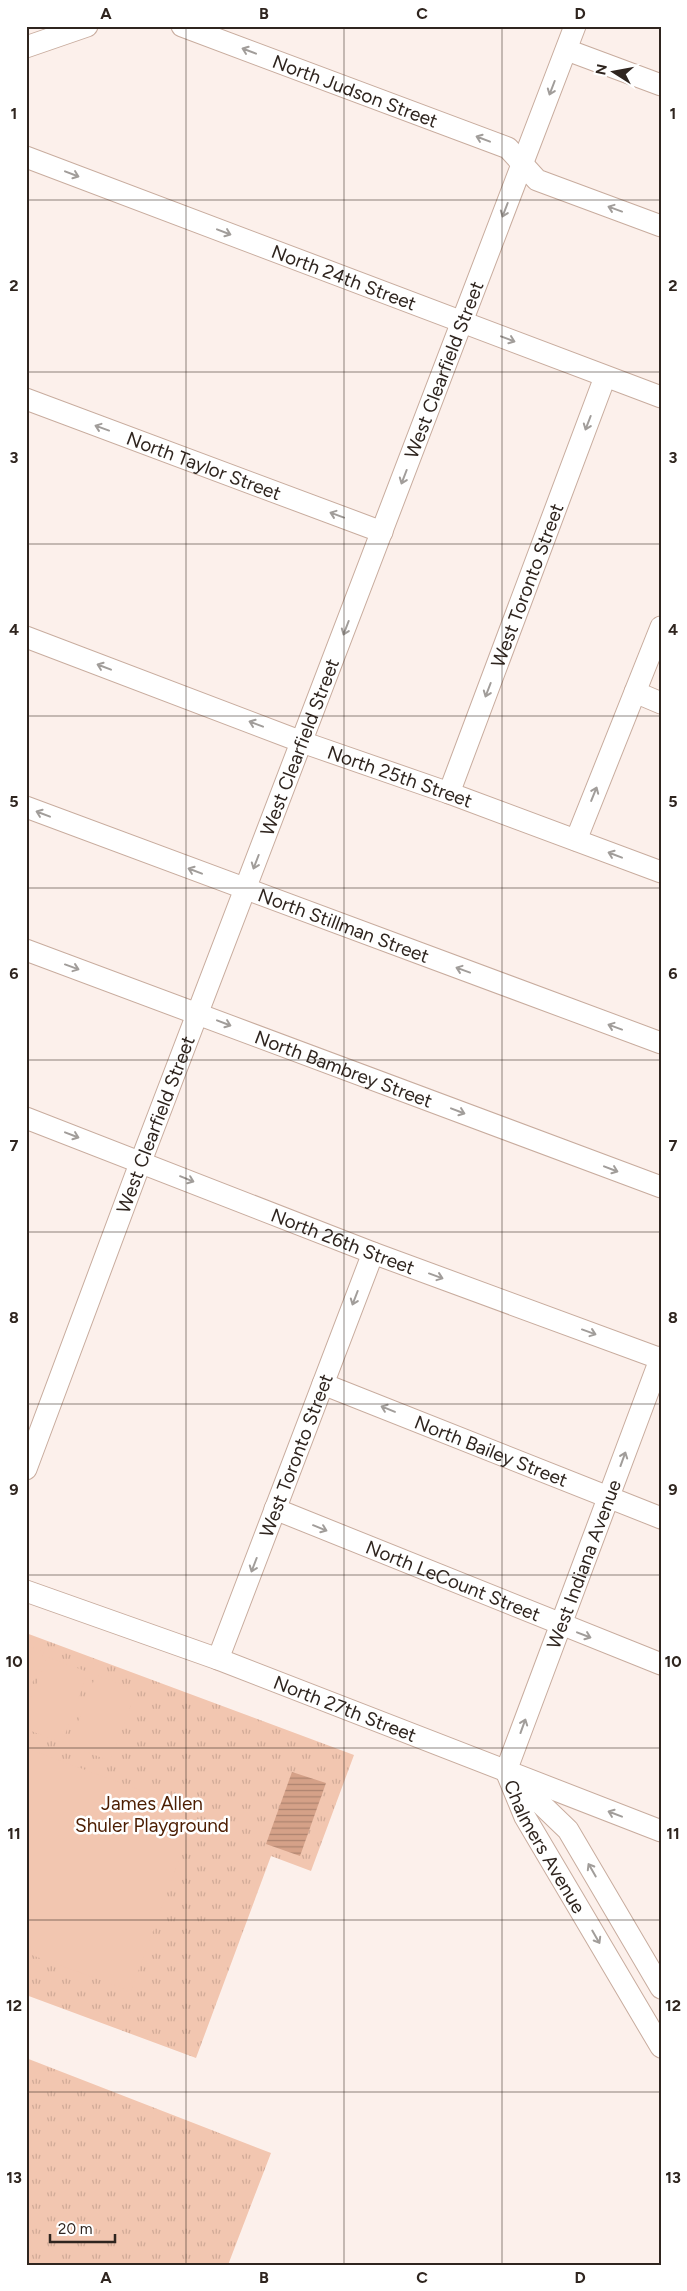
<svg xmlns="http://www.w3.org/2000/svg" width="687" height="2291" viewBox="0 0 687 2291" font-family="Figtree,sans-serif">
  <style>
    .grass { fill: url(#grass-tufts) }
    .pitch { fill: #f2c6b0 }
    .water { fill: url(#water-rules) }
    .lines { fill: none; stroke-linecap: round; stroke-linejoin: round }
    .minor-casing { stroke: #c8ac9e; stroke-width: 23 }
    .minor { stroke: #fff; stroke-width: 21 }
    .oneway { stroke: #a19d9a }
    .grid { fill: none; stroke: #2f251f; stroke-width: 1; stroke-opacity: 0.55 }
    .labels { text-anchor: middle; stroke-width: 5; stroke-linejoin: round; paint-order: stroke }
    .street-label { font-size: 19px; fill: #2f251f; stroke: #fff }
    .park-label { font-size: 19px; fill: #4b1c00; stroke: #fff }
    .neatline { fill: none; stroke: #2f251f; stroke-width: 2 }
    .grid-label { font-size: 16px; text-anchor: middle; font-weight: bold; fill: #2f251f }
  </style>
  <defs>
    <pattern id="grass-tufts" width="24" height="20" patternUnits="userSpaceOnUse" patternTransform="scale(1.25)"><rect width="24" height="20" fill="#f2c6b0"/><path d="M3 7l-1-3M5 7V3M7 7l1-3M15 17l-1-3M17 17v-4M19 17l1-3" fill="none" stroke="#d0aa97"/></pattern>
    <pattern id="water-rules" width="6" height="5" patternUnits="userSpaceOnUse" patternTransform="scale(1.25)"><rect width="6" height="5" fill="#d5a188"/><path d="M0 2.5h6" fill="none" stroke="#ad836f"/></pattern>
  </defs>
  <rect width="100%" height="100%" fill="#fcf0eb"/>
  <path class="grass" d="M26 1633 354 1755 311 1871 271 1856 196 2058 26 1995Z
    M26 2058 271 2153 228 2265H26Z"/>
  <path class="pitch" d="M26 1645 44 1652 30 1689 26 1687Z
    M47 1657 88 1672 62 1743 26 1729V1711Z
    M96 1675 137 1690 110 1761 69 1745Z
    M26 1748 197 1811 131 1991 26 1953Z"/>
  <path class="water" d="M292 1772 326 1783 300 1856 266 1844Z"/>
  <g class="lines">
    <defs>
      <g id="minor">
        <path id="s1" d="M182 26 508 148 537 180 661 226"/>
        <path d="M26 47 87 26"/>
        <path d="M567 50 661 85"/>
        <path id="s2" d="M26 157 661 397"/>
        <path id="s3" d="M26 399 382 532"/>
        <path id="s4" d="M26 637 302 742 449 793 661 872"/>
        <path d="M635 692 661 703"/>
        <path id="s5" d="M449 793 605 377"/>
        <path id="s6" d="M26 807 661 1043"/>
        <path d="M576 840 661 627"/>
        <path id="s7" d="M26 950 661 1187"/>
        <path id="s8" d="M26 1118 373 1253 661 1359"/>
        <path id="s9" d="M323 1384 661 1518"/>
        <path id="s10" d="M26 1469 141 1161 575 26"/>
        <path id="s11" d="M275 1509 661 1664"/>
        <path id="s12" d="M26 1591 218 1659 661 1831"/>
        <path id="s13" d="M218 1659 373 1253"/>
        <path id="s14" d="M506 1771 661 1357"/>
        <path id="s15" d="M506 1771 525 1817 661 2047"/>
        <path d="M514 1778 568 1830 661 1988"/>
      </g>
    </defs>
    <use href="#minor" class="minor-casing"/>
    <use href="#minor" class="minor"/>
  </g>
  <defs><path id="oneway-shaft" d="M-6 0H5M1.5-3L5.5 0L1.5 3" fill="none" stroke-width="1.6" stroke-linecap="round" stroke-linejoin="round" transform="scale(1.25)"/></defs>
  <g class="oneway">
    <use href="#oneway-shaft" transform="translate(249 51) rotate(-159)"/>
    <use href="#oneway-shaft" transform="translate(552 88) rotate(111)"/>
    <use href="#oneway-shaft" transform="translate(483 139) rotate(-159)"/>
    <use href="#oneway-shaft" transform="translate(72 174) rotate(21)"/>
    <use href="#oneway-shaft" transform="translate(615 209) rotate(-160)"/>
    <use href="#oneway-shaft" transform="translate(505 210) rotate(111)"/>
    <use href="#oneway-shaft" transform="translate(224 232) rotate(21)"/>
    <use href="#oneway-shaft" transform="translate(508 339) rotate(21)"/>
    <use href="#oneway-shaft" transform="translate(588 423) rotate(111)"/>
    <use href="#oneway-shaft" transform="translate(102 428) rotate(-160)"/>
    <use href="#oneway-shaft" transform="translate(404 477) rotate(111)"/>
    <use href="#oneway-shaft" transform="translate(337 515) rotate(-160)"/>
    <use href="#oneway-shaft" transform="translate(346 628) rotate(111)"/>
    <use href="#oneway-shaft" transform="translate(104 667) rotate(-159)"/>
    <use href="#oneway-shaft" transform="translate(488 690) rotate(111)"/>
    <use href="#oneway-shaft" transform="translate(256 724) rotate(-159)"/>
    <use href="#oneway-shaft" transform="translate(594 794) rotate(-68)"/>
    <use href="#oneway-shaft" transform="translate(43 814) rotate(-159)"/>
    <use href="#oneway-shaft" transform="translate(615 855) rotate(-159)"/>
    <use href="#oneway-shaft" transform="translate(256 862) rotate(111)"/>
    <use href="#oneway-shaft" transform="translate(195 871) rotate(-159)"/>
    <use href="#oneway-shaft" transform="translate(72 967) rotate(20)"/>
    <use href="#oneway-shaft" transform="translate(463 970) rotate(-160)"/>
    <use href="#oneway-shaft" transform="translate(224 1023) rotate(21)"/>
    <use href="#oneway-shaft" transform="translate(615 1027) rotate(-160)"/>
    <use href="#oneway-shaft" transform="translate(458 1111) rotate(21)"/>
    <use href="#oneway-shaft" transform="translate(72 1135) rotate(21)"/>
    <use href="#oneway-shaft" transform="translate(611 1169) rotate(21)"/>
    <use href="#oneway-shaft" transform="translate(187 1179) rotate(22)"/>
    <use href="#oneway-shaft" transform="translate(436 1276) rotate(20)"/>
    <use href="#oneway-shaft" transform="translate(355 1298) rotate(111)"/>
    <use href="#oneway-shaft" transform="translate(589 1332) rotate(20)"/>
    <use href="#oneway-shaft" transform="translate(388 1409) rotate(-158)"/>
    <use href="#oneway-shaft" transform="translate(623 1459) rotate(-70)"/>
    <use href="#oneway-shaft" transform="translate(320 1528) rotate(22)"/>
    <use href="#oneway-shaft" transform="translate(254 1565) rotate(111)"/>
    <use href="#oneway-shaft" transform="translate(584 1635) rotate(21)"/>
    <use href="#oneway-shaft" transform="translate(523 1726) rotate(-70)"/>
    <use href="#oneway-shaft" transform="translate(615 1814) rotate(-159)"/>
    <use href="#oneway-shaft" transform="translate(592 1870) rotate(-120)"/>
    <use href="#oneway-shaft" transform="translate(596 1937) rotate(60)"/>
  </g>
  <path class="grid" d="M186 26V2265M344 26V2265M502 26V2265M26 200H661M26 372H661M26 544H661M26 716H661M26 888H661M26 1060H661M26 1232H661M26 1404H661M26 1575H661M26 1748H661M26 1920H661M26 2092H661"/>
  <g class="labels">
    <g class="street-label">
      <text dy="7" stroke="none"><textPath href="#s1" startOffset="185">North Judson Street</textPath></text>
      <text dy="7" stroke="none"><textPath href="#s2" startOffset="340">North 24th Street</textPath></text>
      <text dy="7" stroke="none"><textPath href="#s10" startOffset="1176">West Clearfield Street</textPath></text>
      <text dy="7" stroke="none"><textPath href="#s3" startOffset="190">North Taylor Street</textPath></text>
      <text dy="7" stroke="none"><textPath href="#s5" startOffset="222">West Toronto Street</textPath></text>
      <text dy="7" stroke="none"><textPath href="#s10" startOffset="772">West Clearfield Street</textPath></text>
      <text dy="7" stroke="none"><textPath href="#s4" startOffset="399">North 25th Street</textPath></text>
      <text dy="7" stroke="none"><textPath href="#s6" startOffset="339">North Stillman Street</textPath></text>
      <text dy="7" stroke="none"><textPath href="#s7" startOffset="339">North Bambrey Street</textPath></text>
      <text dy="7" stroke="none"><textPath href="#s10" startOffset="368">West Clearfield Street</textPath></text>
      <text dy="7" stroke="none"><textPath href="#s8" startOffset="340">North 26th Street</textPath></text>
      <text dy="7" stroke="none"><textPath href="#s9" startOffset="181">North Bailey Street</textPath></text>
      <text dy="7" stroke="none"><textPath href="#s13" startOffset="218">West Toronto Street</textPath></text>
      <text dy="7" stroke="none"><textPath href="#s14" startOffset="221">West Indiana Avenue</textPath></text>
      <text dy="7" stroke="none"><textPath href="#s11" startOffset="192">North LeCount Street</textPath></text>
      <text dy="7" stroke="none"><textPath href="#s12" startOffset="340">North 27th Street</textPath></text>
      <text dy="7" stroke="none"><textPath href="#s15" startOffset="85">Chalmers Avenue</textPath></text>
    </g>
    <g class="park-label">
      <text x="152" y="1810">James Allen<tspan x="152" dy="22">Shuler Playground</tspan></text>
    </g>
  </g>
  <rect width="687" height="2291" fill="none" stroke="#ffffff" stroke-width="55"/>
  <g transform="translate(614 72) rotate(281)" stroke="#ffffff" stroke-width="4" paint-order="stroke">
  <path d="M0-4L9 19L0 12L-9 19Z" fill="#2f251f"/>
  <text y="-8" font-size="14" font-weight="bold" text-anchor="middle" fill="#2f251f">N</text>
  </g>
  <path d="M50 2234v8h65v-8" fill="none" stroke="#2f251f" stroke-width="2.5"/>
  <text x="58" y="2234" font-size="15" fill="#2f251f" stroke="#ffffff" stroke-width="4" paint-order="stroke">20 m</text>
  <rect x="28" y="28" width="632" height="2236" class="neatline"/>
  <g class="grid-label">
    <text x="106" y="19">A</text>
    <text x="264" y="19">B</text>
    <text x="422" y="19">C</text>
    <text x="580" y="19">D</text>
    <text x="14" y="119">1</text>
    <text x="673" y="119">1</text>
    <text x="14" y="291">2</text>
    <text x="673" y="291">2</text>
    <text x="14" y="463">3</text>
    <text x="673" y="463">3</text>
    <text x="14" y="635">4</text>
    <text x="673" y="635">4</text>
    <text x="14" y="807">5</text>
    <text x="673" y="807">5</text>
    <text x="14" y="979">6</text>
    <text x="673" y="979">6</text>
    <text x="14" y="1151">7</text>
    <text x="673" y="1151">7</text>
    <text x="14" y="1323">8</text>
    <text x="673" y="1323">8</text>
    <text x="14" y="1495">9</text>
    <text x="673" y="1495">9</text>
    <text x="14" y="1667">10</text>
    <text x="673" y="1667">10</text>
    <text x="14" y="1839">11</text>
    <text x="673" y="1839">11</text>
    <text x="14" y="2011">12</text>
    <text x="673" y="2011">12</text>
    <text x="14" y="2183">13</text>
    <text x="673" y="2183">13</text>
    <text x="106" y="2283">A</text>
    <text x="264" y="2283">B</text>
    <text x="422" y="2283">C</text>
    <text x="580" y="2283">D</text>
  </g>
</svg>
